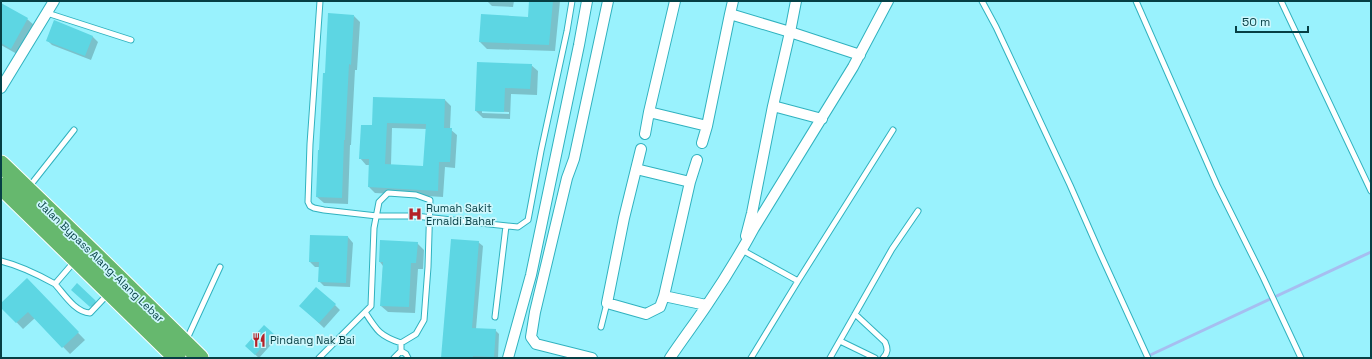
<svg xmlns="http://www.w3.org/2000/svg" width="1372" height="359" viewBox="0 0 1372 359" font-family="'Space Grotesk',sans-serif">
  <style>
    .shadow { fill: #0003; fill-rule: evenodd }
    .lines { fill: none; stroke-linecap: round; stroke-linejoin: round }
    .stream { stroke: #a6bef0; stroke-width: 3 }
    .building { fill: #5dd6e3; fill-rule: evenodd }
    .service-casing { stroke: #30b2bf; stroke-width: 7 }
    .minor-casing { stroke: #30b2bf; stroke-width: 12 }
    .trunk-casing { stroke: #fff; stroke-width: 19 }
    .service { stroke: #fff; stroke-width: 5 }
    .minor { stroke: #fff; stroke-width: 10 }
    .trunk { stroke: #66b86e; stroke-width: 17 }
    .labels { text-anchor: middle; stroke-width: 3.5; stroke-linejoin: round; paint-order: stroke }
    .poi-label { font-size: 11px; fill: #063f44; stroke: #cdf7fc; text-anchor: start }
    .street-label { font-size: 11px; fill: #063f44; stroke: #cdf7fc }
  </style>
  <rect width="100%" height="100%" fill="#99f2fd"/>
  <path class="shadow" d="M487 1H514L513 7 492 6Z
    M530 1H560L555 51 487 49 480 42 482 15 529 18Z
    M1 4 27 19 34 25 17 54 1 45Z
    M354 16 360 22 357 70H355L351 145H350L348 204 324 203 317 197 325 74Z
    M54 22 93 37 98 42 91 60 52 45 47 40Z
    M531 65 538 71 537 95 511 94 510 119 483 118 476 111ZM482 111 509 112V114L482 113Z
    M445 100 451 106 450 129 457 135 455 168 445 167 443 197 375 193 369 187 370 165H366L360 158 372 126ZM392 128 427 129 424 167 391 165Z
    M348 237 353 243 350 287 324 286 319 281 320 267H315L310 262Z
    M478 242 483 246 476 329 495 330 499 334 498 358H443Z
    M417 243 424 250 423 269H418L415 313 388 312 381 306 383 266 380 262Z
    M27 280 85 340 70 354 35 318 23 329 1 306V304Z
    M77 285 99 305 94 309 72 290Z
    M335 305 340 310 324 328 306 311Z
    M264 326 277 338 259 358 246 346Z"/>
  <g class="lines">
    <path class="stream" d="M1146 357 1371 252"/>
  </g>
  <path class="building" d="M529 1H553L549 45 479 42 481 14 528 17Z
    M1 3 28 18 11 49 1 43Z
    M328 13 354 15 351 65 349 64 345 140H344L342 198 316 197 318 150H319L323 73H325Z
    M54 20 93 36 85 56 46 41Z
    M477 62 532 64 530 89 505 88 504 112 475 111Z
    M373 97 445 99 444 128H452L450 162H439L438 191 368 187 369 159H359L361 125H372ZM387 123 426 124 423 166 385 164Z
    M310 235 348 236 346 283 318 282 319 262H309Z
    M451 239 479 241 472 328 496 329 494 357 473 356V358H441Z
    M380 240 418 242 416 263H411L409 307 380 306 383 262H379Z
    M27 278 79 332 62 348 28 312 16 323 1 308V303Z
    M77 283 96 301 90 307 71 290Z
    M316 287 336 304 319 323 299 306Z
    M264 325 274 334 255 355 245 346Z"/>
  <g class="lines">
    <defs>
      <path id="service" d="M320 1 310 144 308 202 310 206 314 208 324 210 377 216H415L518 227 528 220 541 151 567 31 572 1
        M982 1 996 27 1070 185 1100 253 1148 358
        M1136 1 1217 185 1263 277 1301 358
        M1281 1 1371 191
        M47 13 131 40
        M29 187 74 130
        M742 250 798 281 751 358
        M1 261C21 266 37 274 55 284L74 262
        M798 281 893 130
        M55 284C64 294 75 312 90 313L108 294
        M365 312C377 331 380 336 401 343V351L394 358
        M855 314 885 342C888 349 888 353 883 358
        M495 317 506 226
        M601 327 607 303
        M186 341 220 267
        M840 341 875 358
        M401 351 406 354 408 358
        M319 358 371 306 374 228 379 202 388 193 416 195 430 200 428 267 424 320 416 334 401 343
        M830 358 892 249 918 211"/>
      <path id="minor" d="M796 1 790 32 860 55
        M730 14 733 1
        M1 88 54 1
        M773 106 822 119
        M649 112 707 126
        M645 134 649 112 675 1
        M702 143 707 126 730 14 790 32 773 106 752 213 746 236
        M641 149 624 218 607 303 646 314 660 307 664 296
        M697 160 690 182 664 296 706 305
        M636 169 690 182
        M508 358 531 275 579 45 587 1
        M592 358 536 344 531 337 535 312 567 178 574 159 608 1
        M670 358C682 340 695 323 707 305 724 280 740 254 754 228L853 67 888 1"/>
      <path id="trunk" d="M1 164 88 248 200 358
        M1 186 177 358"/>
    </defs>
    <use href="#service" class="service-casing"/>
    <use href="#minor" class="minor-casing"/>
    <use href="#trunk" class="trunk-casing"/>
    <use href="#service" class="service"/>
    <use href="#minor" class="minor"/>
    <use href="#trunk" class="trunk"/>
  </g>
  <defs>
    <symbol id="hospital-bare" viewBox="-9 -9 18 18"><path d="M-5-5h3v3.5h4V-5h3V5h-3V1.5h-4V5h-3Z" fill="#b32228" stroke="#cdf7fc" stroke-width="2.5" paint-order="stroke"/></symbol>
    <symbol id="restaurant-bare" viewBox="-9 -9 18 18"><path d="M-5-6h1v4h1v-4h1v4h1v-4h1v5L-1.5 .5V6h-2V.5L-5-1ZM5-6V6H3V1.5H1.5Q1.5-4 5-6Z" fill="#b32228" stroke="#cdf7fc" stroke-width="2.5" paint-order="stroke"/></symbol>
  </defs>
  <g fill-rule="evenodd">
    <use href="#hospital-bare" x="405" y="204" width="20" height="20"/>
    <use href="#restaurant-bare" x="249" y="330" width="20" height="20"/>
  </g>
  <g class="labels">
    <g class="poi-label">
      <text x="426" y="212">Rumah Sakit<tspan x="426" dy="13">Ernaldi Bahar</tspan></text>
      <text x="270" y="344">Pindang Nak Bai</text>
    </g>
    <g class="street-label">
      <text transform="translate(101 261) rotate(44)" y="4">Jalan Bypass Alang-Alang Lebar</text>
    </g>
  </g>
  <rect width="1372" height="359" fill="none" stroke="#063f44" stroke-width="4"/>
  <path d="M1236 26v6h72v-6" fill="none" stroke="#063f44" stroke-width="2"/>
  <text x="1242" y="26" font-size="12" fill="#063f44" stroke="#cdf7fc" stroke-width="3" paint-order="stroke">50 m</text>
</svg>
